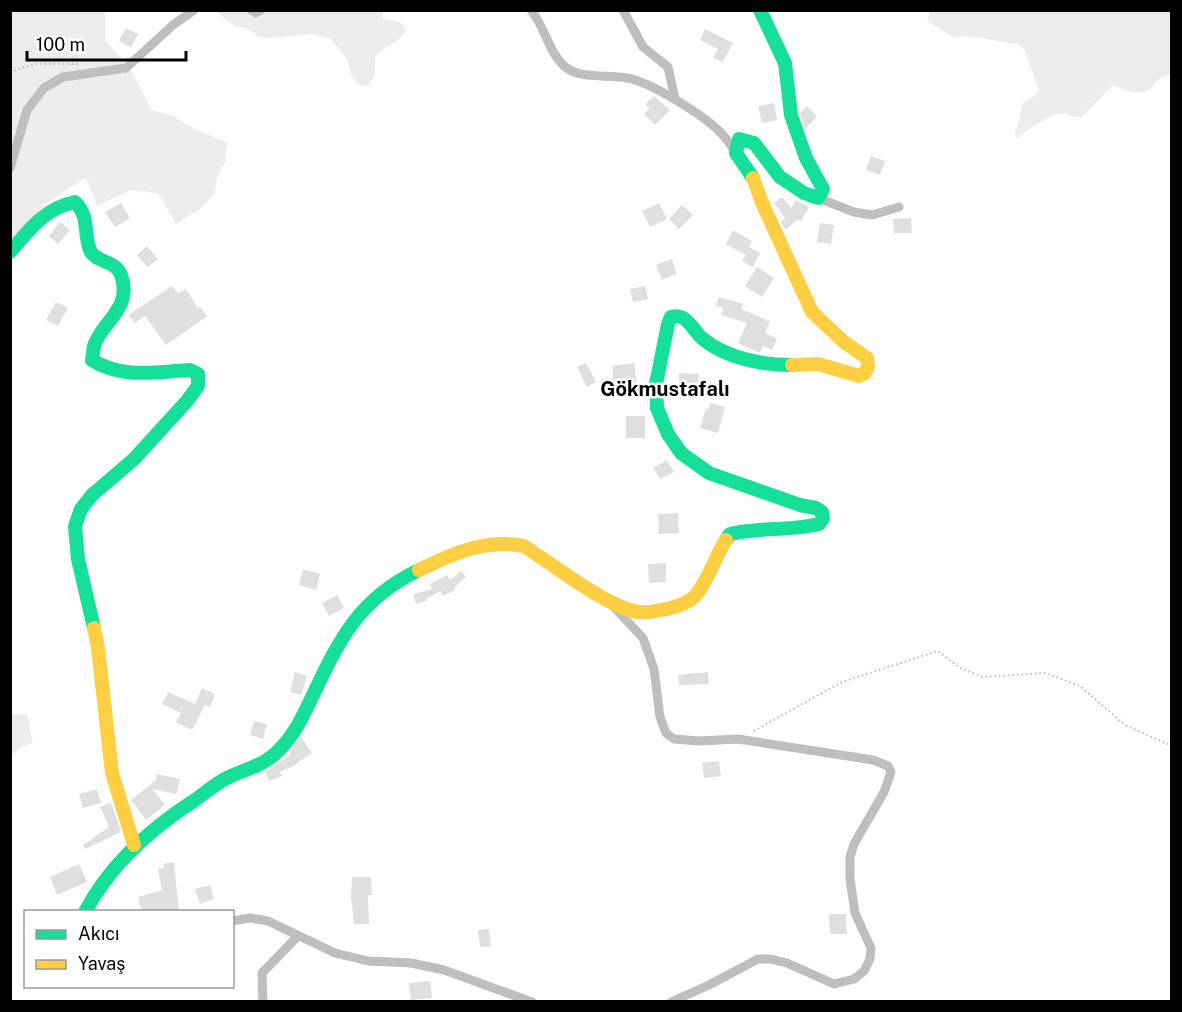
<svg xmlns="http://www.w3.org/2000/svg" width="1182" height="1012" viewBox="0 0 1182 1012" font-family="'Public Sans',sans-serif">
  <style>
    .green { fill: #ececec }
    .building { fill: #dfdfdf }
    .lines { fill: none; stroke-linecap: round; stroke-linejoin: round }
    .path { stroke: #b9b9b9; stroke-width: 2; stroke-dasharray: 1.5 3; stroke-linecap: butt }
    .street { stroke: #bebebe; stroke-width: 9 }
    .fast { stroke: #16e098; stroke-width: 14 }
    .slow { stroke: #ffcf43; stroke-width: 14 }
    .labels { text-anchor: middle; stroke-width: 5; stroke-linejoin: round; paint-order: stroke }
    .quarter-label { font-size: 20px; font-weight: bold; fill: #000; stroke: #fff }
  </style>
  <rect width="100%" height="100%" fill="#fff"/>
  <path class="green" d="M930 10 1171 11V74L1158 79C1148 99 1130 93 1113 85L1082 117 1069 116 1066 113C1046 114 1032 128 1016 138L1015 130C1020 123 1020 112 1023 103L1033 97 1039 90 1024 49 1018 44C996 43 976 33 954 38L927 21Z
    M11 11H105V40L130 69 152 110 177 117 184 123 199 131 228 143 225 155 226 160 217 178 215 193 201 208 176 224 158 193 131 190 97 206 86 177 44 205 11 244Z
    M215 11H382L383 19 400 22 406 30C396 46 386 44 375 57V74L368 86 359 85 352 77 347 59 331 39 311 34 270 38 256 36 247 28 235 26Z
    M27 714 33 743 22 746 11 756V715Z"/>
  <path class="building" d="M126 28 138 34 131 47 119 41Z
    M705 29 733 43 723 62 713 58 718 49 700 40Z
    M654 96 670 110 655 125 644 114 649 109 645 104Z
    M774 103 777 120 762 123 758 106Z
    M807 106 817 117 805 129 800 113Z
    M871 156 885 161 880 175 866 170Z
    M782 197 791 208 796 200 809 207 801 221 797 220 786 230 781 223 785 218 774 203Z
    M121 203 130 218 115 227 105 212Z
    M659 203 667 219 650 227 642 211Z
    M682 205 693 215 679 229 669 219Z
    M911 218 912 233H894L893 219Z
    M60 222 70 230 58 244 49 236Z
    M820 223 834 225 831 244 817 242Z
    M733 230 752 241 749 247 760 253 753 267 742 261 746 255 726 244Z
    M147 246 158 259 148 267 137 255Z
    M672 259 677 274 662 280 656 265Z
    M757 267 774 278 762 297 745 286Z
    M172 286 178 294 186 289 198 308 200 307 207 316 166 345 145 316 135 323 128 315Z
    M645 286 648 299 633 302 630 289Z
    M719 297 743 304 741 309 770 321 765 333 777 339 772 350 763 346 760 353 738 343 747 323 721 315 723 308 716 306Z
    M56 302 68 308 58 326 46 320Z
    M586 363 596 382 587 387 577 367Z
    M634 363 637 387 614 389 612 366Z
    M679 373 699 374 698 385H679Z
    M710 403 725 407 718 433 700 428 706 408 709 409Z
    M626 416H645V438H626Z
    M667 460 674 472 660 479 653 468Z
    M678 513 679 533 659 534 658 514Z
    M666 563V582L649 583 648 564Z
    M303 569 320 574 316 590 299 585Z
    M461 571 466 577 454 588 455 590 443 596 441 591 426 599 427 601 416 604 413 594 432 589 430 584 447 575 450 580Z
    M337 595 344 608 329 616 322 603Z
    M295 672 307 676 301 695 290 692Z
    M708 672 709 684 679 685 678 675Z
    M202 688 215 694 210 707 205 705 192 730 176 722 181 713 162 704 168 692 195 704Z
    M254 721 267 724 263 739 250 735Z
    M301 737 312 753 293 766 280 772 282 776 269 781 265 772 290 755 289 753Z
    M719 761 721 776 704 778 702 763Z
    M157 774 180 779 176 794 153 789 165 805 146 820 131 800 156 780Z
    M97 789 101 803 83 808 79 794Z
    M111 802 121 832 85 849 83 845 109 827 100 807Z
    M174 862 179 912H142L138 897 162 890 158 869 164 868 163 864Z
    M79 864 87 882 57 895 50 877Z
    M352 877H371L372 895H368L369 924H354L351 896Z
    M210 885 214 899 200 904 195 889Z
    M829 914H846L847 934H830Z
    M489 929 491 946 480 947 478 930Z
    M430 981 432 998 411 1000 409 983Z"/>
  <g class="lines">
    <path class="path" d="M10 72 34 64H77L79 66
      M754 731 842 682 938 651 960 668 983 677 1045 673 1080 686 1125 725 1172 746"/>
    <path class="street" d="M251 10 256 13 261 10
      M531 10C545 27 548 51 564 66 580 80 608 74 627 78 649 81 703 115 719 131 726 137 731 146 736 153
      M623 10 643 47 668 67 675 99
      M10 168 27 110 44 88 63 77 126 68 173 25 194 10
      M818 198 854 212 872 215 899 207
      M612 605 643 638 654 669 660 717 666 733 674 739 699 741 738 739 873 760 888 766 891 772 884 792 854 844 850 857V879L855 913 871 948 870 959 864 971 854 979 834 984 787 963 771 959H758L709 985 671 1002
      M232 921 250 918 268 921 335 953 368 961 411 963 444 970 532 1002
      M263 1002 262 973 297 937"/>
    <path class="fast" d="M753 178 736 153 739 139 754 143 780 177 804 193 818 198 823 189 806 158 791 115 785 63 760 10
      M10 252C29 230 45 208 75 202 90 217 83 232 90 250 95 263 116 260 121 275 133 309 102 321 94 346 93 350 93 356 92 360 122 379 155 372 190 370L198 374V386L187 401 134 459 92 495 81 509 75 526 78 559 94 628
      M726 540 730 534C759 527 790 531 819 524L823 518 822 512 816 508 800 505 709 473 681 453 668 434 657 408 656 384 668 324 671 317C687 312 692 330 703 339 726 358 762 365 792 365
      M85 912C110 864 150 829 195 800 205 793 214 785 225 779 244 769 265 766 280 749 295 734 304 714 313 695 340 638 360 598 419 570"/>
    <path class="slow" d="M753 178 763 205 812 312 844 342 867 358 868 366 865 373 859 376 818 364 792 365
      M419 570C451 554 487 538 524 546 550 563 610 609 639 612 648 613 657 611 666 609 676 607 688 603 695 596 709 580 714 558 726 540
      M94 628 98 648 112 773 134 845"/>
  </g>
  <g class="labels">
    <g class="quarter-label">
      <text x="665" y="396">Gökmustafalı</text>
    </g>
  </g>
  <rect width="1182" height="1012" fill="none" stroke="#000000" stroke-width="24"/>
  <rect x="24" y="910" width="210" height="78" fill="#ffffff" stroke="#999999" stroke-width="1.5"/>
  <rect x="36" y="930" width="30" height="9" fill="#16e098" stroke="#999999" stroke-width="1.5"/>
  <text x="78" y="940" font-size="18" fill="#000000">Akıcı</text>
  <rect x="36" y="960" width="30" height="9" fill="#ffcf43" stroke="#999999" stroke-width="1.5"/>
  <text x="78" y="970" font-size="18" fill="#000000">Yavaş</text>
  <path d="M27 51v9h159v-9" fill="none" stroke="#000000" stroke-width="3"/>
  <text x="36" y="51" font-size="18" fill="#000000" stroke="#ffffff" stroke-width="4.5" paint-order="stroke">100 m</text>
</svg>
